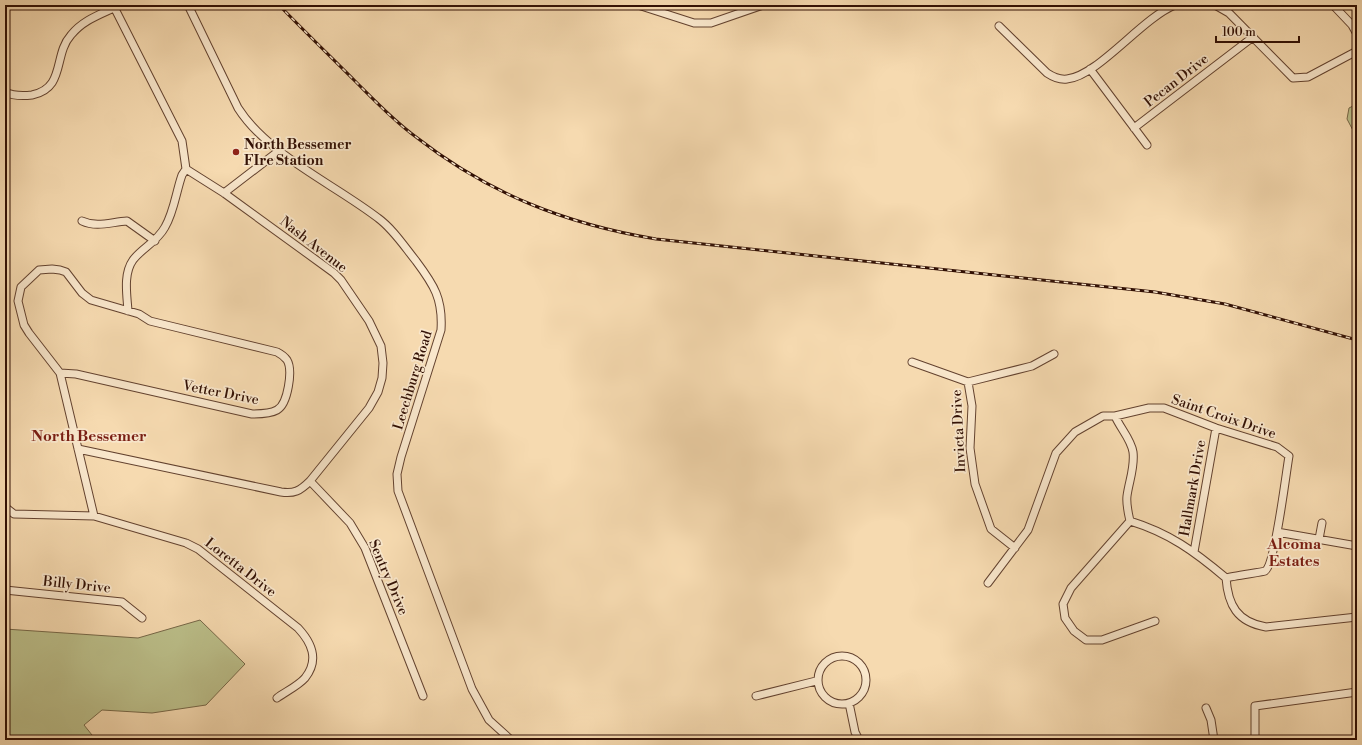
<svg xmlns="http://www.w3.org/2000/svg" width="1362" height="745" viewBox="0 0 1362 745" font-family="'Libre Bodoni',serif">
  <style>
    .green { fill: #bcc08b; stroke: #776848 }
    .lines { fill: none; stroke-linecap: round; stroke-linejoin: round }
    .minor-casing { stroke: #63422f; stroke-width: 9 }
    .minor { stroke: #f9e7cc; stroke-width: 7 }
    .rail-casing { stroke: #321004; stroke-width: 3 }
    .rail { stroke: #f9e7cc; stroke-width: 1.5; stroke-dasharray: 4.5; stroke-linecap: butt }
    .poi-dot { fill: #8f2418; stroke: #f9e7cc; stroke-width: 1.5 }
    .labels { text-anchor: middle; stroke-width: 3.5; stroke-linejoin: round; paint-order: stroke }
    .street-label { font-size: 14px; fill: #321004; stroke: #f9e7cc }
    .poi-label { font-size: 14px; font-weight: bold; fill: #321004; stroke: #f9e7cc; text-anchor: start }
    .neighbourhood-label { font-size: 15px; font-weight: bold; fill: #7a1f14; stroke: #f9e7cc }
  </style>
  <rect width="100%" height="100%" fill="#f6dab0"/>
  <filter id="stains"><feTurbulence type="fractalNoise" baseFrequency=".005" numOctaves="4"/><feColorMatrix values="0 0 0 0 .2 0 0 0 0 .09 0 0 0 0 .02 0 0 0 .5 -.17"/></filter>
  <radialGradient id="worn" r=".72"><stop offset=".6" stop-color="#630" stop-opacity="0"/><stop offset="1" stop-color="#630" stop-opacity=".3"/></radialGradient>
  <path class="green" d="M1357 104V138L1347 119 1349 108Z
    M200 620 245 664 206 705 152 713 102 710 84 725 96 740H5V629L138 638Z"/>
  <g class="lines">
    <defs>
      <path id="minor" d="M188 5 238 108C268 155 334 184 378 218 393 229 404 246 416 261 434 285 443 299 441 330L401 457 397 474 398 491 472 689 489 720 511 740
        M638 5 694 23H711L763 5
        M1215 5 1229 13 1293 78 1308 77 1357 51
        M1333 5 1352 25 1357 34
        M999 26 1047 73C1053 77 1059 80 1067 79 1098 76 1142 18 1175 5
        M1090 69 1147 145
        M5 92C13 96 23 96 32 95 66 88 53 55 71 35 84 19 102 14 120 5
        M1134 128 1253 37
        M224 193 280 150
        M82 221C97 228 111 222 127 221L155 241
        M128 311C127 295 123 274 133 260 142 248 157 242 165 227 174 212 176 192 182 175L186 169
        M912 362 968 382
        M60 373 76 374 252 414C260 414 270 414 277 410 288 404 293 370 287 360 284 356 281 354 277 352L150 321 139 314 91 300 82 293 66 272 60 270 52 269 39 270 21 287 18 301 24 325 29 333 60 373 94 516
        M968 382 972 406 970 448 975 484 991 529 1015 548
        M968 382 1032 366 1054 354
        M1115 416C1120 428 1131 439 1133 452 1135 467 1129 481 1127 496 1126 504 1128 512 1130 521
        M78 449 281 492C294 494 300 491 310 481L369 408 378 392 382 378 383 363 381 346 369 321 341 280 334 273 224 193 186 169 182 141 113 5
        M310 481 350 523 365 548 423 696
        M5 507 14 514 94 516 186 543 198 549 298 628C311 642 320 659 305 678 298 686 285 692 277 698
        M1277 532 1357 546
        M1319 539 1322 523
        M1194 552 1216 428
        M988 583 1028 530 1056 453 1075 432 1103 416H1115L1149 408H1164L1216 428 1277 447 1289 456C1286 473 1275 565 1265 571 1263 572 1232 576 1226 578
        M5 590 122 602 142 618
        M1155 621 1102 640H1086L1074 631 1065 618 1063 604 1071 588 1130 521C1169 533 1194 551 1226 578 1228 605 1237 622 1266 627L1357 617
        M818 680a24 24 0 1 1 48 0a24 24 0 1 1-48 0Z
        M756 696 816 681
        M849 703 855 732 859 740
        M1206 708 1211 720 1214 740
        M1255 740V706L1357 692"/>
    </defs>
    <use href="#minor" class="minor-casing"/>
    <use href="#minor" class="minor"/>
    <defs>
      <path id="rail" d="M279 5C304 31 330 56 356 82 375 101 394 121 416 137 489 194 566 224 656 239L1155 292 1225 304 1357 340"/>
    </defs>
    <use href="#rail" class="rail-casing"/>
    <use href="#rail" class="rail"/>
  </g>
  <circle class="poi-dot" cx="236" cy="152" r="4"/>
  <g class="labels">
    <g class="street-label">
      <text transform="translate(1176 80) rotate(-38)" y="5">Pecan Drive</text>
      <text transform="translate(314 244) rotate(38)" y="5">Nash Avenue</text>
      <text transform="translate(412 380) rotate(-73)" y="5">Leechburg Road</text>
      <text transform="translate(221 392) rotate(11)" y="5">Vetter Drive</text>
      <text transform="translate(1224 416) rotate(19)" y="5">Saint Croix Drive</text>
      <text transform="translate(958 431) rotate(-93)" y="5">Invicta Drive</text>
      <text transform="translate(1192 488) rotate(-80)" y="5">Hallmark Drive</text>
      <text transform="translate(241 567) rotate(38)" y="5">Loretta Drive</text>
      <text transform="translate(389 577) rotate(67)" y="5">Sentry Drive</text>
      <text transform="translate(77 584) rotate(6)" y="5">Billy Drive</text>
    </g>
    <g class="poi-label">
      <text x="244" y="149">North Bessemer<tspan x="244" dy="16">FIre Station</tspan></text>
    </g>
    <g class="neighbourhood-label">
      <text x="89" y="441">North Bessemer</text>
      <text x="1294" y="549">Alcoma<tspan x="1294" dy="17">Estates</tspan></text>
    </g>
  </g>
  <rect width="1362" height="745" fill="none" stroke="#f6dab0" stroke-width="20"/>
  <rect x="6" y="6" width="1350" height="733" fill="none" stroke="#321004" stroke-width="2"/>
  <rect x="10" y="10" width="1342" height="725" fill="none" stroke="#321004"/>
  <path d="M1216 36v6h83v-6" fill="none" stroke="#321004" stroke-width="2"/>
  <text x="1222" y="36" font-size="12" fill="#321004" stroke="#f9e7cc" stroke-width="3" paint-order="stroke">100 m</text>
  <rect width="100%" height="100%" filter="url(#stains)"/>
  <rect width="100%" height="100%" fill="url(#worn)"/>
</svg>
